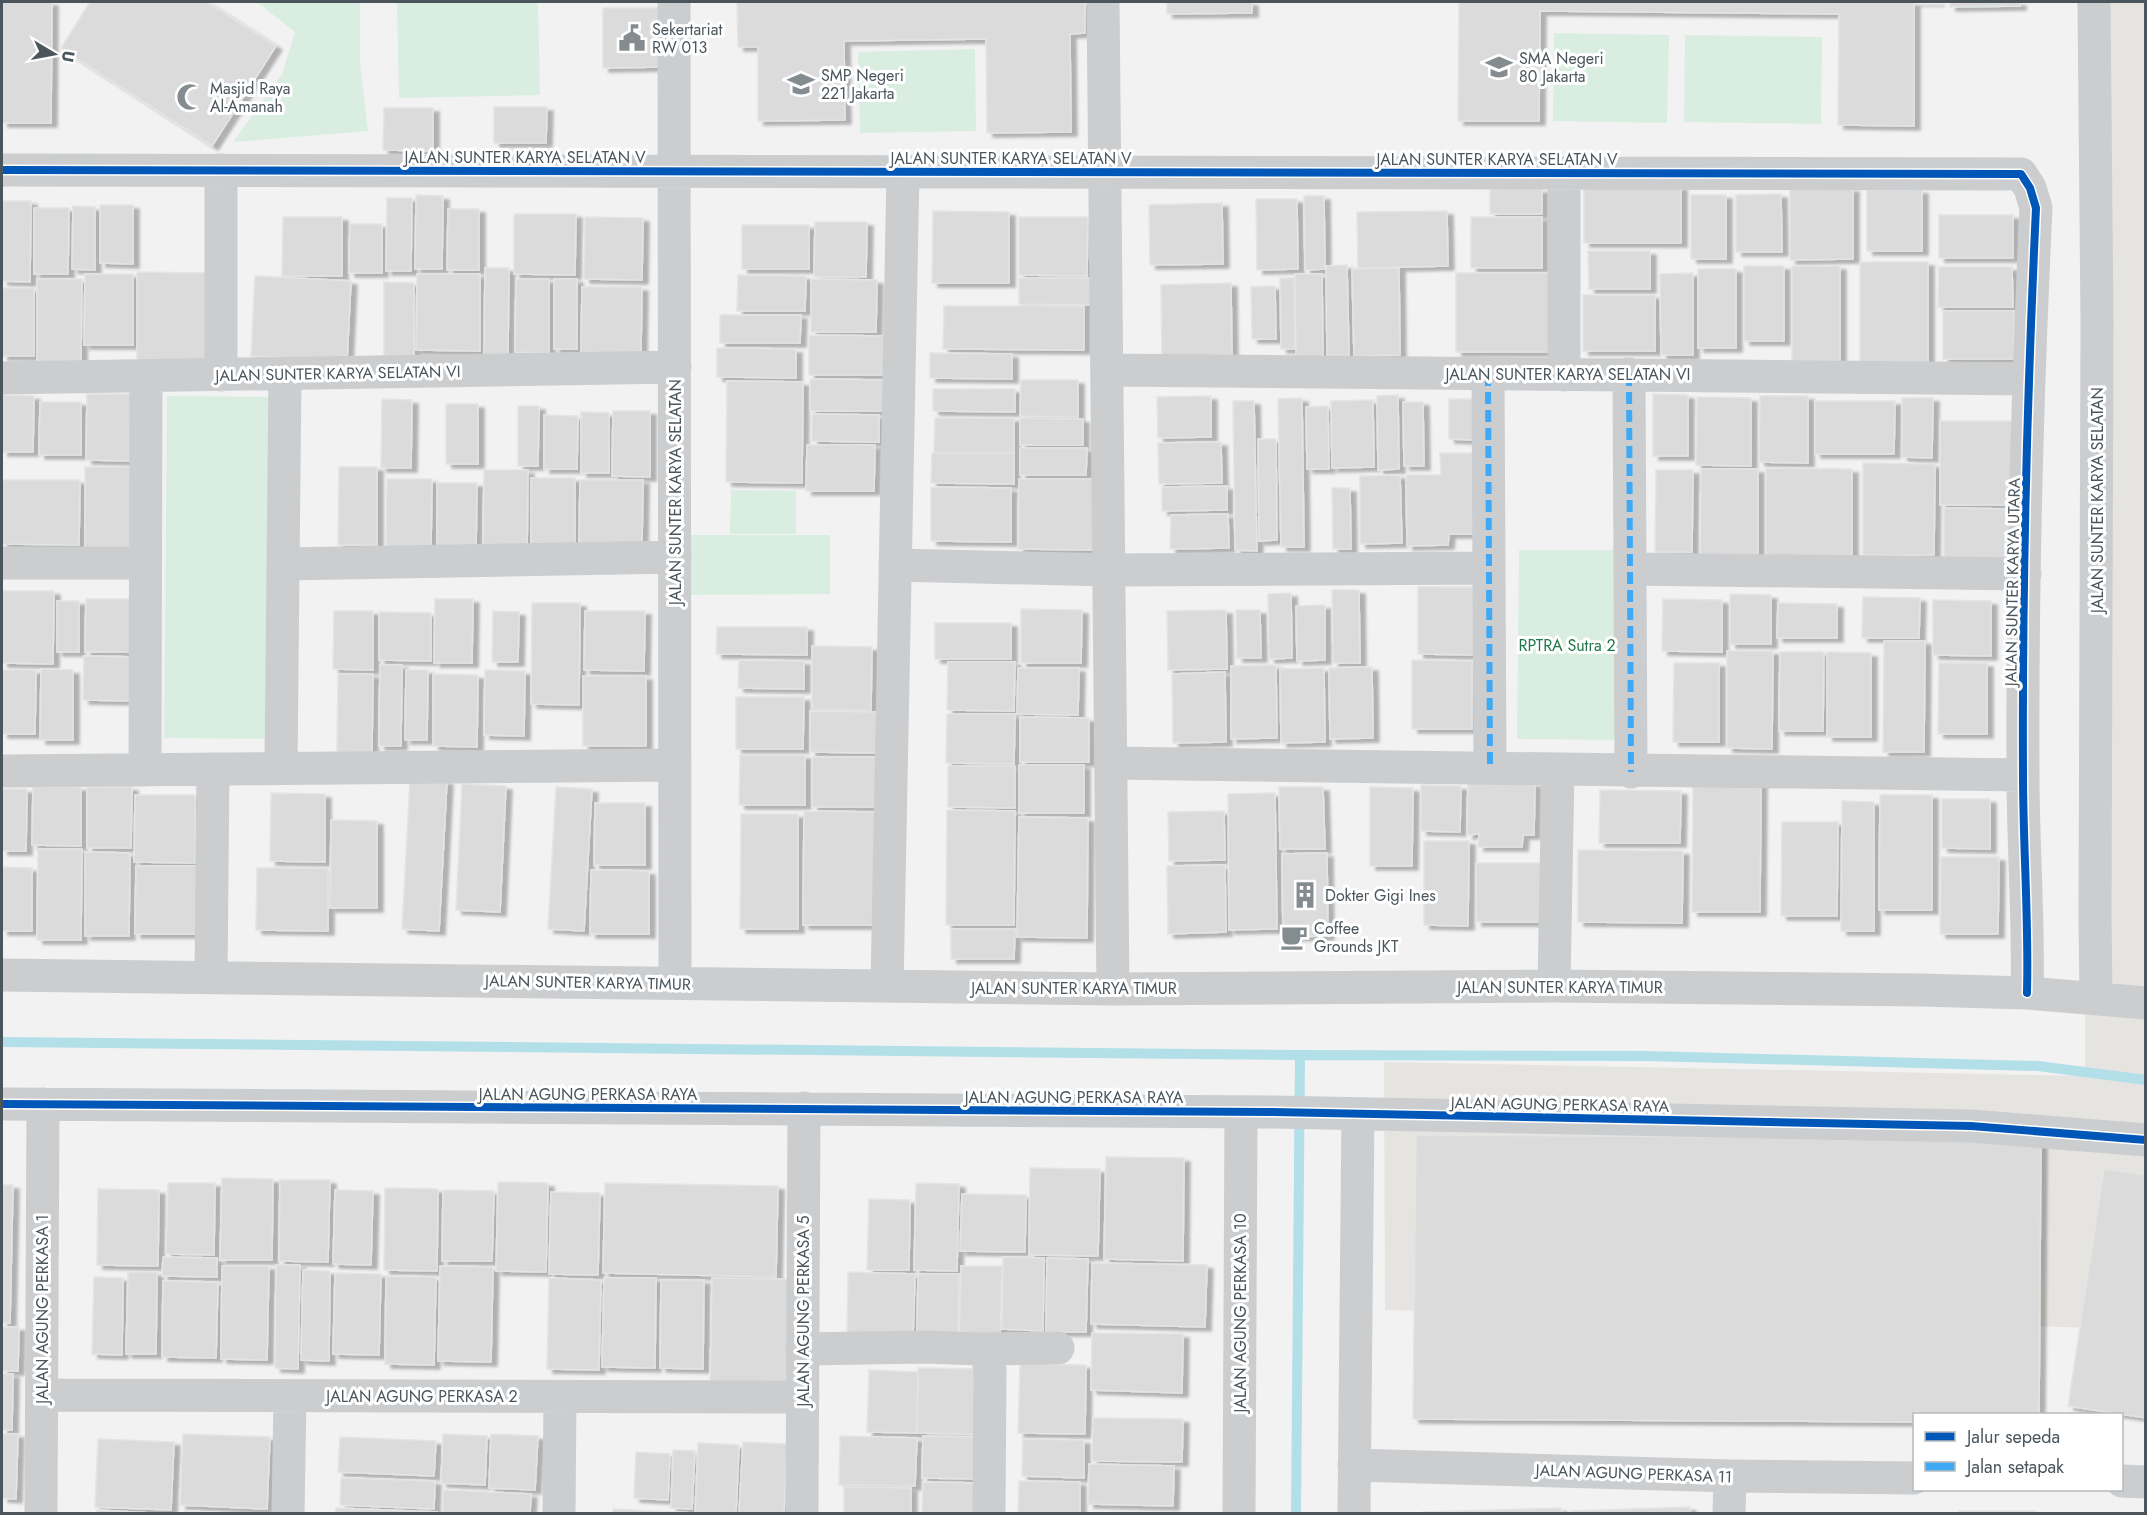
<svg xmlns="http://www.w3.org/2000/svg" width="2147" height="1515" viewBox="0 0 2147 1515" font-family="Jost,sans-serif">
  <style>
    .commercial { fill: #e6e4e0 }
    .green { fill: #d9eee0 }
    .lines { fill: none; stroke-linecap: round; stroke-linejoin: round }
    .stream { stroke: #b2dfe8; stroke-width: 10 }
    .building { fill: #dbdbdc; stroke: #e3e4e4; stroke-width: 1.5; filter: url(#shadow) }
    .street { stroke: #cccdcf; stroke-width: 33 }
    .quiet { stroke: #3fa9f5; stroke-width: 6; stroke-dasharray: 12 6; stroke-linecap: butt }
    .cycleway-casing { stroke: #fff; stroke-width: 11 }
    .cycleway { stroke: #0057b8; stroke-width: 8 }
    .labels { text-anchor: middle; stroke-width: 6; stroke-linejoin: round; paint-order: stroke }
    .poi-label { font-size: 16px; fill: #4a555c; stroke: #fff; text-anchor: start }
    .street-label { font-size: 16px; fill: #4a555c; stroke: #fff }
    .park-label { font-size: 16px; fill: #217748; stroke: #fff }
  </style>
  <defs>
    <filter id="shadow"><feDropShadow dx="6" dy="4" stdDeviation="1.5" flood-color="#0004"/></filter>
  </defs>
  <rect width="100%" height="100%" fill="#f2f2f2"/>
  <path class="commercial" d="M2089 2H2145V1329L1385 1310 1384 1062 2085 1076Z"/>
  <path class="green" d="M257 2H360V64L368 131 233 142 282 74 295 32Z
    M397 2H538L540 95 399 98Z
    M1554 33 1669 35 1667 123 1553 121Z
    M1685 35 1822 37 1821 124 1684 122Z
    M975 49 976 131 860 133 858 52Z
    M167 396 277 397 274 739 164 738Z
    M731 490 796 491V534H730Z
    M690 535H830V594L690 595Z
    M1519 550H1617L1615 740 1517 739Z"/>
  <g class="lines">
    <path class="stream" d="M2 1042 1300 1055 1647 1056 2038 1066 2146 1080
      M1296 1514 1300 1055"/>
  </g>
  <path class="building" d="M2 2H52L51 123H2Z
    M90 2H207L276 46 212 146 61 48Z
    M737 2H1085V33L1070 34 1071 132 987 133 986 39 844 41 845 120 758 121V47H738Z
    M1167 2H1252V13L1167 14Z
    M1459 2H1939H1914V126L1838 125 1839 14 1540 11 1539 121H1458Z
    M1950 2H2020V6L1950 7Z
    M603 8H661L662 67 603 68Z
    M494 107H547L546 143H494Z
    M384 108H433V151L383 150Z
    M1584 186H1681V243H1584Z
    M1790 188H1853V259L1790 260Z
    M1490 189H1542V214H1490Z
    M1867 190H1922V251H1867Z
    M1781 194 1782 252H1736V195Z
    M416 195 443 196 442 269H415Z
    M1691 195H1726V259H1691Z
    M1304 196H1324L1325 269 1305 270Z
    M387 198H412L411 271H386Z
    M1256 199H1297L1298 269 1257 270Z
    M2 201H31L30 282 2 281Z
    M1222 203 1223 264 1150 265 1149 205Z
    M100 205H133V264L100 263Z
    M73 206 95 207V270L72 269Z
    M34 208H69L68 274H34Z
    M448 209H479V270H447Z
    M933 211 1009 212V283H932Z
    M1447 211 1448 266 1358 268 1357 212Z
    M514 214H576L575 275 514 274Z
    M1939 215H2013V258H1939Z
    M283 217H342V276H282Z
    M585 217 643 218 642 280 584 279Z
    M1019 217H1088L1087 276 1019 275Z
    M1471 217H1542V268H1471Z
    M815 222H867L866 277H814Z
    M350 224H382V273H349Z
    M742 225H809V269H742Z
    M1588 251H1650V289H1589Z
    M1860 262H1928V366L1860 367Z
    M1347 265 1349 355H1327L1326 266Z
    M1744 266H1784V341H1744Z
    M1792 266H1840V361H1792Z
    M1939 267H2012L2013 307H1938Z
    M485 268H509L508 354H484Z
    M1399 268 1400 355 1354 356 1352 269Z
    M1698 269H1736V348H1698Z
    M137 272 206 273V360H137Z
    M1456 273H1558V352H1456Z
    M1693 273V355H1661L1660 274Z
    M85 274H133V345H84Z
    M417 274H480V351L416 350Z
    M1295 274H1322L1323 359 1296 360Z
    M738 275 806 276 805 311H737Z
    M255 276 351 281 347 361 251 356Z
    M1019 278H1092V305L1019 304Z
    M1280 278H1294L1295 349H1281Z
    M37 279H82L81 363 37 362Z
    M516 279H549V353L515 352Z
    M554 279H577V349H554Z
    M811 279 877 280 876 332H811Z
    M384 282 414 283V358H384Z
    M1231 283 1232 362 1162 364 1161 285Z
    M1275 286 1276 339H1252L1251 287Z
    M582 287H642L641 353H581Z
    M2 288H34V356H2Z
    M1583 295H1655V351H1583Z
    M944 306H1084V350L943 349Z
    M1943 311H2014V359H1943Z
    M720 315H801L800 343H720Z
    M809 335 885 336V375H809Z
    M717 348 796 349V378L717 377Z
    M930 353 1012 354V379L930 378Z
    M810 379 883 380V411H810Z
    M1021 380H1078V417L1020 416Z
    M727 381 803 382 802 483 726 482Z
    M933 389H1015V412L933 411Z
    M87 394H137L136 461 86 460Z
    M1653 394 1688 395V456H1653Z
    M2 395 34 396 33 452H2Z
    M1398 395 1399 469 1378 470 1377 396Z
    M1211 396V437L1158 438 1157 397Z
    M1760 396H1808V463L1759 462Z
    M1697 397 1751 398V466L1696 465Z
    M1302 398 1304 547H1281L1278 399Z
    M1902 398H1933L1932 458 1902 457Z
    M382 399 412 400 411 468H381Z
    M1449 399H1477L1476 440 1449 439Z
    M1373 400 1374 467 1332 468 1331 401Z
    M1233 401H1254L1257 551 1235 550Z
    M1815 401H1895L1894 454H1815Z
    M40 402H81V455H39Z
    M1403 402H1423L1424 466H1404Z
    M446 404H478V464H446Z
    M518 406H539L538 466H518Z
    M1328 406 1329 469H1307L1306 407Z
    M613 411H650V477L612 476Z
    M581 412 609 413V473H581Z
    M812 414 879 415V442L812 441Z
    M544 415 578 416 577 469H544Z
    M935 418H1014V453H934Z
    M1020 418 1083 419V445H1020Z
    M1940 421H2013L2012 505H1940Z
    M1258 439H1276L1277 540 1259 541Z
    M1221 442 1222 483 1159 484 1158 443Z
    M807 445H875L874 491H806Z
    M1020 448H1087L1086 475H1020Z
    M932 453H1014V484L931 483Z
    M1440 453H1481L1480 534H1449L1448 545 1407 546 1406 475H1441Z
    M1863 463 1935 464 1934 555H1863Z
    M85 467H137L136 548H85Z
    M339 467H377V545H338Z
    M1766 468 1852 469V559H1766Z
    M1701 469H1758V557H1700Z
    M484 470H528L527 559H483Z
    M1656 470H1693L1692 552H1655Z
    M1400 475 1402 543 1360 544V476Z
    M531 478H575V548H531Z
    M387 479H432L431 548H386Z
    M1019 479H1097L1096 550 1018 549Z
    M2 480H80L79 545 2 544Z
    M580 480H643L642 546H579Z
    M437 483H477L476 549H437Z
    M1227 486V510L1162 511V487Z
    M931 487 1011 488V542L931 541Z
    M1332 488H1350L1351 549H1333Z
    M1944 508 2010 509V563H1944Z
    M1228 514 1229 548 1170 549 1171 515Z
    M1418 587H1478L1477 655 1418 654Z
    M1332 590H1359L1360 663H1333Z
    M2 591H54L53 664 2 663Z
    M1291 593 1292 658 1269 659 1268 594Z
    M1730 594 1771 595V644H1730Z
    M1863 597 1920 598 1919 638H1862Z
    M86 599H137V652H85Z
    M435 599H473L472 663H434Z
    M1663 599 1722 600V652L1662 651Z
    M1933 600 1991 601V656L1933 655Z
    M57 601H79V652H57Z
    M532 603H580L579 705 531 704Z
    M1778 603 1837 604V638H1777Z
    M1325 605V660L1297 661 1296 606Z
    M1021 609 1082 610 1081 663H1021Z
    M1226 610 1227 669 1168 670 1167 611Z
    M1236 610H1260L1261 658H1237Z
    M334 611H373V670L333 669Z
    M493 611 519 612 518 662H492Z
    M585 611H645L644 671 584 670Z
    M379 612 431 613V661L379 660Z
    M935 623H1011V659H935Z
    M717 627H807V655L716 654Z
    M1884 641H1925L1924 752H1883Z
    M812 646 872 647 871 710H812Z
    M1727 651H1773L1772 749 1727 748Z
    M1780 652H1824L1823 731H1779Z
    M1827 652 1871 653V737H1827Z
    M84 656 138 657V701L83 700Z
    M739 660 804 661V689L738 688Z
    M1412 660 1472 661V729H1412Z
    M948 662H1015L1014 711 947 710Z
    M1674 663H1719V742H1673Z
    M1939 663H1987V734H1938Z
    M380 665H402L401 746H379Z
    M1276 665 1277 738 1231 739V666Z
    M1372 667 1373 738 1330 739 1329 668Z
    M1018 668H1079L1078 715 1017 714Z
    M1324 668 1325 742 1281 743 1280 669Z
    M41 669 73 670V740H40Z
    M2 670H36L35 734H2Z
    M406 670H428L427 740H405Z
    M485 670 525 671 524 736 484 735Z
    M1225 672 1226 742 1173 743 1172 674Z
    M338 674H373L372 752H337Z
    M433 674 478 675 477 747 433 746Z
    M583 676H646V746H583Z
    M736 697H804L803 749H736Z
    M810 711 878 712 877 753 810 752Z
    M947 714H1015L1014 764 946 763Z
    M1020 717 1089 718V762H1020Z
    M740 755H805V805H739Z
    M812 757H877L876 807H812Z
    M1019 765H1084V813H1019Z
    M948 766H1015V808L948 807Z
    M410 779 447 781 439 931 402 929Z
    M1693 781 1761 782 1760 912H1692Z
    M1468 782 1535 783 1534 835H1523L1522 847H1478L1479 834 1467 835Z
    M462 784 506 786 500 912 456 910Z
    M1421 785 1461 786 1460 832 1421 831Z
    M33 787H81V846L32 845Z
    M87 787H132L131 848H87Z
    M556 787 592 789 584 931 548 929Z
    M1279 787H1323L1325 849H1280Z
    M1370 787 1413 788 1412 866H1370Z
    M2 789H27L26 851H2Z
    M1600 790 1681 791 1680 843H1599Z
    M271 793 325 794V862L270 861Z
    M1275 793 1277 929 1229 930 1228 794Z
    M135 795H195V863L134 862Z
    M1880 795H1932V910H1879Z
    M1942 799H1990V849L1942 848Z
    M1842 801 1874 802V931H1841Z
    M595 803H645V865H594Z
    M947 810 1015 811 1014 925H946Z
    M804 811 877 812 876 925H803Z
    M1224 811 1225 860 1169 861 1168 812Z
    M741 814H798V929H740Z
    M1019 817 1088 818 1087 938 1017 937Z
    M331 820 377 821V908H330Z
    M1782 822H1838L1837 916H1781Z
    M1424 841H1469L1468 926 1424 925Z
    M38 849H82L81 940H37Z
    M1578 850 1683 851 1682 923 1578 922Z
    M85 852 130 853 129 936H85Z
    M1327 853 1328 936 1283 937 1282 854Z
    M1941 857H1999L1998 934H1940Z
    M1476 863H1544V922H1476Z
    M1225 865 1226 932 1168 934 1167 866Z
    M136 866H200L199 934H135Z
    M2 867 32 868V931H2Z
    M257 868H328V931L256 930Z
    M591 870 649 871V934H590Z
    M951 929H1015L1014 959H951Z
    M1416 1135 2041 1139 2039 1414H1914V1422L1413 1419Z
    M1106 1157 1184 1158 1183 1261 1104 1259Z
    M1030 1168 1100 1169 1098 1256 1029 1255Z
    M2104 1169 2146 1175V1418L2068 1406Z
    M222 1178 273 1179 272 1260H220Z
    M280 1180H330L328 1262 279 1261Z
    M498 1182 548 1183 546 1272 496 1271Z
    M168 1183H215L214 1255 166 1254Z
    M605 1183 778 1186 776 1277 603 1273Z
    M916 1183 959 1184 957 1271 914 1270Z
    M2 1185H13L10 1323H2Z
    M385 1188 438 1189 437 1271 384 1270Z
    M98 1189 159 1190 158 1266 97 1265Z
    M335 1190 373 1191 371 1265 333 1264Z
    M443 1190 494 1191 492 1261H442Z
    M551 1192 600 1193 598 1275 549 1274Z
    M962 1194 1026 1195 1025 1252 960 1251Z
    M869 1199 910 1200 909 1270H867Z
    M163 1257 217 1258V1277L162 1276Z
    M1003 1257 1044 1258 1043 1331 1002 1329Z
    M1047 1258 1088 1259 1086 1332H1046Z
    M1092 1263 1207 1265 1205 1327 1091 1324Z
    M276 1265H300L298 1369 275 1368Z
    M222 1266H269L267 1360 221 1359Z
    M440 1266 493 1267 491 1362 438 1361Z
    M961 1266H1002L1000 1342H959Z
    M303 1270 330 1271 329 1361 301 1360Z
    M128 1272H157L156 1354H126Z
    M848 1272 915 1274 913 1338 847 1336Z
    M335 1273 381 1274 379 1355 333 1354Z
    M918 1274H959L958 1334H917Z
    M386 1276 436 1277 434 1365 385 1364Z
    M94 1277 123 1278 122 1355 92 1354Z
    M549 1278 601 1280 599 1370 547 1369Z
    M604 1278H656L655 1368 602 1367Z
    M712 1278 789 1279 787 1389 710 1388Z
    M661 1280H704L703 1369 660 1368Z
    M163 1281 218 1282 216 1358 162 1357Z
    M2 1327H19L18 1371H2Z
    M1092 1333 1183 1334 1182 1393 1091 1390Z
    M1020 1364 1086 1365 1085 1434 1018 1433Z
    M918 1368 986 1369 985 1435 917 1433Z
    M869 1370 918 1372 917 1433 867 1432Z
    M2 1374H13L12 1430H2Z
    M1093 1418 1183 1419 1182 1462 1092 1461Z
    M2 1434H18L16 1499 2 1498Z
    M183 1434 270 1437 267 1509 180 1505Z
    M443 1434 487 1436 485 1485 441 1483Z
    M491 1434 538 1436 535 1490 489 1488Z
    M840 1436 917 1438 915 1486 839 1485Z
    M923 1436 982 1437 981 1479 922 1478Z
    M340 1437 436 1441 434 1476 338 1472Z
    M98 1439 174 1442 171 1510 95 1507Z
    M1023 1439 1084 1440V1478L1022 1476Z
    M743 1442 787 1444 784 1514H739Z
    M698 1443 739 1445 736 1514H695Z
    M673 1450 695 1451 692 1509 671 1508Z
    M636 1452 670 1454 668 1500 634 1498Z
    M1089 1464 1174 1466 1173 1506 1088 1504Z
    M341 1478 435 1481 434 1509 340 1505Z
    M1019 1481 1080 1482V1514H1018Z
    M923 1482 981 1483V1514H922Z
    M844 1487 911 1488V1514H844Z
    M443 1490 531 1494 530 1514H443Z
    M1690 1507V1514H1571V1511Z
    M336 1508 437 1512V1514H336Z
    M1561 1508 1562 1514H1423V1512Z
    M613 1509 693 1513V1514H613Z
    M97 1510 169 1514H96Z
    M185 1511 248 1514H184Z
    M1959 1511H2036V1514H1959Z"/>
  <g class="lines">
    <path class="street" d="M674 2 675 983
      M1103 2 1113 989
      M2094 2 2097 324 2095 916 2096 998
      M2 170 2021 174 2030 188 2036 208C2027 397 2022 586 2023 775 2023 847 2029 920 2027 993
      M221 170V375
      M1107 370 2028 379
      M1488 374 1490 768
      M1629 374 1631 772
      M1564 375V173
      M2 378 675 367
      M2 563H145
      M284 564 675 557
      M895 565 1109 570 1489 568
      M1630 569 2025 574
      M1111 763C1415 767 1719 772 2023 775
      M281 768 285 374
      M145 770 146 377
      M2 771 675 765
      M2 975 1113 989 1554 986 1921 990 2027 993 2146 1003
      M211 977 213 769
      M887 986 903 172
      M1554 986 1558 769
      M2 1104 1273 1112 1971 1126 2146 1140
      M802 1349 926 1347 979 1349 987 1356 990 1370 989 1514
      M979 1349 1058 1348
      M42 1395 803 1397
      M1354 1465 1730 1476 1914 1478
      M2122 1481 2146 1482
      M41 1514 43 1104
      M288 1514 290 1396
      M559 1514 560 1397
      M802 1514 804 1108
      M1239 1514 1241 1112
      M1354 1514 1358 1114
      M1729 1514 1730 1476"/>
    <path class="quiet" d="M1488 374 1490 768
      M1629 374 1631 772"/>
    <defs>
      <path id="cycleway" d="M2 170 2021 174 2030 188 2036 208C2027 397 2022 586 2023 775 2023 847 2029 920 2027 993
        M2 1104 1273 1112 1971 1126 2146 1140"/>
    </defs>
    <use href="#cycleway" class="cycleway-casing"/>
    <use href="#cycleway" class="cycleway"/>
  </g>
  <defs>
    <symbol id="civic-bare" viewBox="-9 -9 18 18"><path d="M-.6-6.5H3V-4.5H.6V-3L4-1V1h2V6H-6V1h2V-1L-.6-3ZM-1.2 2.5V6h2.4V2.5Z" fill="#858c90" stroke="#fff" stroke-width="2.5" paint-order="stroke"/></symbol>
    <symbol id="school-bare" viewBox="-9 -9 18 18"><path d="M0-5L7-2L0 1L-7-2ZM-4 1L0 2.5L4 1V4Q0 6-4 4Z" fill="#858c90" stroke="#fff" stroke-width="2.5" paint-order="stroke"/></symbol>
    <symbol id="mosque-bare" viewBox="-9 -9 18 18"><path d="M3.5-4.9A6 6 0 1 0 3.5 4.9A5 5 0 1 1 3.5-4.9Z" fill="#858c90" stroke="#fff" stroke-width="2.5" paint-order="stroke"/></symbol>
    <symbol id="building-bare" viewBox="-9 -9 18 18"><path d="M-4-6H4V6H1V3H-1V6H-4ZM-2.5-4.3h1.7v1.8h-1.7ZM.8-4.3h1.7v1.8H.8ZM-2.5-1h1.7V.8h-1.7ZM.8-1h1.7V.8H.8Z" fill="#858c90" stroke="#fff" stroke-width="2.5" paint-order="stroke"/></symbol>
    <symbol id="cafe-bare" viewBox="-9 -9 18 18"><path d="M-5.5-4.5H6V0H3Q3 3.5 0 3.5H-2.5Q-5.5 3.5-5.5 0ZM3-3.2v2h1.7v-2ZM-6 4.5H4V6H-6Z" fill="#858c90" stroke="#fff" stroke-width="2.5" paint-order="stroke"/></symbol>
  </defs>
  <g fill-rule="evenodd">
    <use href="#civic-bare" x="613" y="19" width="38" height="38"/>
    <use href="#school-bare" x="1480" y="48" width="38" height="38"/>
    <use href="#school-bare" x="782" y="65" width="38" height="38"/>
    <use href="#mosque-bare" x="171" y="78" width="38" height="38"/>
    <use href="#building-bare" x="1286" y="876" width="38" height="38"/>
    <use href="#cafe-bare" x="1275" y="918" width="38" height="38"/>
  </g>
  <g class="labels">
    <g class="poi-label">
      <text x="652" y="35">Sekertariat<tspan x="652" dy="18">RW 013</tspan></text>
      <text x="1519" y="64">SMA Negeri<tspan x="1519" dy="18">80 Jakarta</tspan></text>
      <text x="821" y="81">SMP Negeri<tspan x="821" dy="18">221 Jakarta</tspan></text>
      <text x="210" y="94">Masjid Raya<tspan x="210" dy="18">Al-Amanah</tspan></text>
      <text x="1325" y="901">Dokter Gigi Ines</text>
      <text x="1314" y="934">Coffee<tspan x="1314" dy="18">Grounds JKT</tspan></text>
    </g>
    <g class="street-label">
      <text x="525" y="163">JALAN SUNTER KARYA SELATAN V</text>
      <text x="1011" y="164">JALAN SUNTER KARYA SELATAN V</text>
      <text x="1497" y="165">JALAN SUNTER KARYA SELATAN V</text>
      <text transform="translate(338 373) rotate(-1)" y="6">JALAN SUNTER KARYA SELATAN VI</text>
      <text x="1568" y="380">JALAN SUNTER KARYA SELATAN VI</text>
      <text transform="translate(675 492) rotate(-90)" y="6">JALAN SUNTER KARYA SELATAN</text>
      <text transform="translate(2097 500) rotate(-90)" y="6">JALAN SUNTER KARYA SELATAN</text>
      <text transform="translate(2012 582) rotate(-89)" y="6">JALAN SUNTER KARYA UTARA</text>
      <text transform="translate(588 982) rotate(1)" y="6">JALAN SUNTER KARYA TIMUR</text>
      <text x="1560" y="993">JALAN SUNTER KARYA TIMUR</text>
      <text x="1074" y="994">JALAN SUNTER KARYA TIMUR</text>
      <text x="588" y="1100">JALAN AGUNG PERKASA RAYA</text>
      <text x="1074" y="1103">JALAN AGUNG PERKASA RAYA</text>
      <text transform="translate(1560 1104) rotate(1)" y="6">JALAN AGUNG PERKASA RAYA</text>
      <text transform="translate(42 1309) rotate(-90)" y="6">JALAN AGUNG PERKASA 1</text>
      <text transform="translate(803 1311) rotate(-90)" y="6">JALAN AGUNG PERKASA 5</text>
      <text transform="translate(1240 1313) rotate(-90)" y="6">JALAN AGUNG PERKASA 10</text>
      <text x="422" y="1402">JALAN AGUNG PERKASA 2</text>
      <text transform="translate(1634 1473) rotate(2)" y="6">JALAN AGUNG PERKASA 11</text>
    </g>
    <g class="park-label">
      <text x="1567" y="651">RPTRA Sutra 2</text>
    </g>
  </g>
  <rect width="2147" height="1515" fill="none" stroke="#4a555c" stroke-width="6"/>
  <rect x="1913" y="1413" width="210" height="78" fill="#ffffff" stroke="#b7bbbe" stroke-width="1.5"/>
  <rect x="1925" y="1432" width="30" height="9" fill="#0057b8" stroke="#b7bbbe" stroke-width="1.5"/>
  <text x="1967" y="1443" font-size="18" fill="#4a555c">Jalur sepeda</text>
  <rect x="1925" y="1462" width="30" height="9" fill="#3fa9f5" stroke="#b7bbbe" stroke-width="1.5"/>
  <text x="1967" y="1473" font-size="18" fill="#4a555c">Jalan setapak</text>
  <g transform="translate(54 54) rotate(100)" stroke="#ffffff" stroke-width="4.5" paint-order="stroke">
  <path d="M0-4.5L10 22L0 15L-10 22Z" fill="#4a555c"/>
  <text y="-9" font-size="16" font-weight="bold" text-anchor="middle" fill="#4a555c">U</text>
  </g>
</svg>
